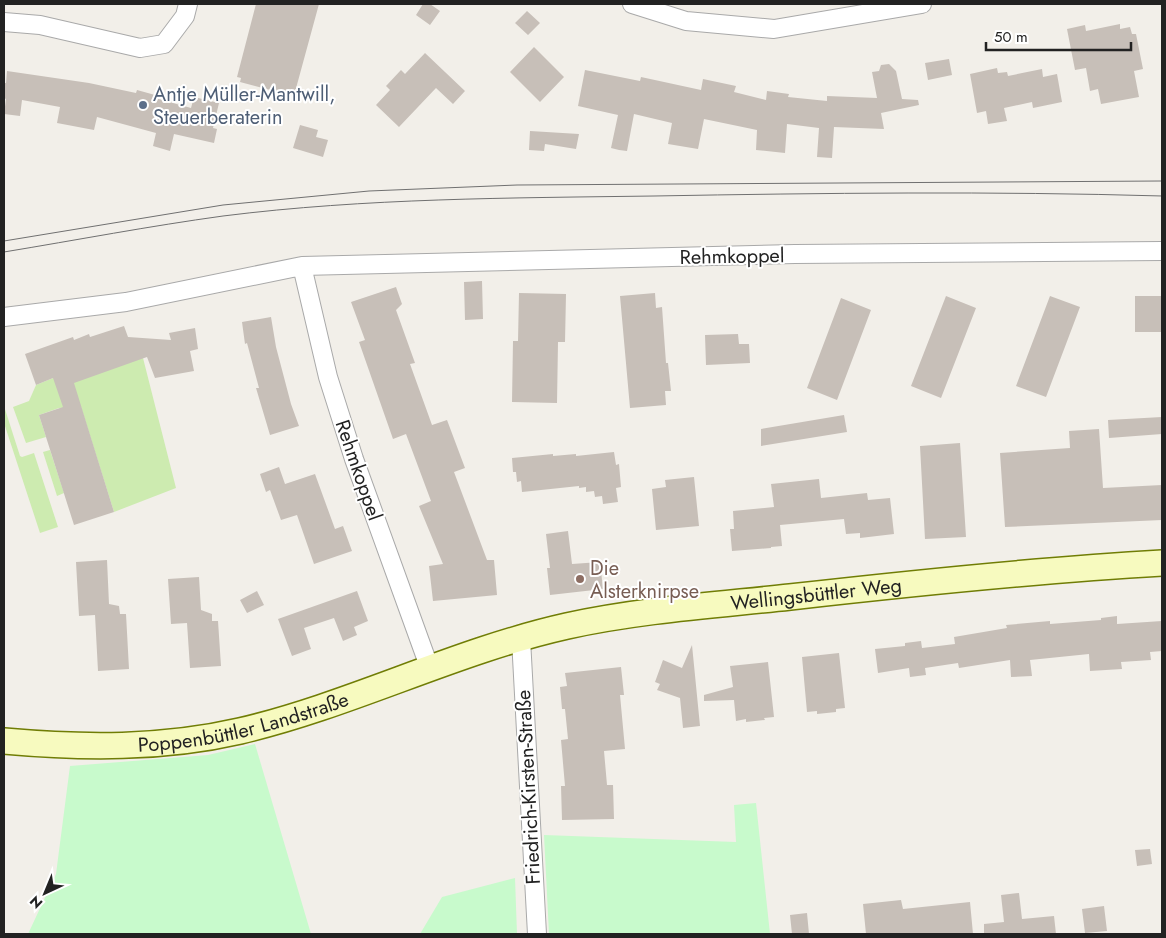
<svg xmlns="http://www.w3.org/2000/svg" width="1166" height="938" viewBox="0 0 1166 938" font-family="Jost,sans-serif">
  <style>
    .grass { fill: #cdebb0 }
    .park { fill: #c8facc }
    .building { fill: #c7bfb8 }
    .lines { fill: none; stroke-linecap: round; stroke-linejoin: round }
    .minor-casing { stroke: #a9a9a9; stroke-width: 20 }
    .secondary-casing { stroke: #707d05; stroke-width: 28 }
    .minor { stroke: #fff; stroke-width: 18 }
    .secondary { stroke: #f7fabf; stroke-width: 25 }
    .tram { stroke: #707070; stroke-width: 1 }
    .service-dot { fill: #5c6f8a; stroke: #fff; stroke-width: 2 }
    .education-dot { fill: #8d6e63; stroke: #fff; stroke-width: 2 }
    .labels { text-anchor: middle; stroke-width: 4; stroke-linejoin: round; paint-order: stroke }
    .service-label { font-size: 20px; fill: #4e5e75; stroke: #fff; text-anchor: start }
    .street-label { font-size: 20px; fill: #222; stroke: #fff }
    .education-label { font-size: 20px; fill: #785e54; stroke: #fff; text-anchor: start }
  </style>
  <rect width="100%" height="100%" fill="#f2efe9"/>
  <path class="grass" d="M143 358 176 488 114 512 81 407 59 408 39 415 46 437 26 443 13 407 29 401 36 385 53 378Z
    M4 406 20 456 22 457 34 453 58 527 40 533 4 423Z
    M50 450 64 493 57 496 43 452Z"/>
  <path class="park" d="M255 744 311 934H28L56 874 70 766 208 755Z
    M756 803 770 934H549L544 835 736 842 734 805Z
    M515 878 517 934H420L442 897Z"/>
  <path class="building" d="M256 4H319L295 92 291 91 290 95 240 82 241 78 237 77Z
    M423 4H430L440 11 430 25 416 15Z
    M527 11 540 23 528 35 515 23Z
    M1120 24V29L1130 27 1132 34H1136L1143 69 1134 71 1139 97 1101 104 1098 89 1090 91 1086 68 1075 70 1067 29 1085 25 1086 31Z
    M534 47 564 77 540 102 510 72Z
    M425 53 465 91 453 104 436 88 399 127 376 105 390 90 386 86 401 70 405 74Z
    M949 59 952 75 928 80 925 63Z
    M889 64 896 71 902 99 918 100 919 105 881 113 884 129 834 127 832 158 817 157 819 128 787 124 785 153 756 150 757 130 704 119 698 149 668 144 672 123 634 114 627 151 619 150 611 148 618 115 578 106 585 70 640 81 641 77 701 90 703 79 736 86 734 92 766 100 767 91 789 94 788 97 827 101V96L877 98 872 72 879 71 881 65Z
    M997 68 998 73 1007 72 1008 76 1042 69 1043 77 1057 74 1062 102 1033 108 1032 102 1004 108 1007 121 988 124 986 111 977 113 970 74Z
    M7 71 89 83 136 93 137 90 155 95V98L191 108 194 97 219 103 213 128 217 129 214 143 174 134 170 151 153 146 156 133 97 117 94 130 57 123 60 107 22 100 20 116 4 114 6 99 4 98V83H6Z
    M300 125 318 130 316 137 328 140 323 157 293 148Z
    M530 131 579 134 576 149 545 144 544 151 529 150Z
    M482 281 483 319 465 320 464 282Z
    M396 287 402 304 396 310 415 363 410 364 432 425 447 420 465 468 454 472 487 560H494L497 595 433 601 429 566 443 564 419 506 431 501 406 434 393 439 359 342 365 340 351 302Z
    M519 293 566 294 565 342H558L557 403 512 402 513 341H518Z
    M655 293 656 308 662 307 666 363H668L671 391H665L666 405 630 408 620 296Z
    M946 296 976 308 941 398 911 386Z
    M1050 296 1080 307 1046 397 1016 386Z
    M1135 296H1162V332H1135Z
    M841 298 871 310 837 400 807 388Z
    M271 317 276 347 291 404 299 426 270 435 256 388H259L247 343 245 344 242 322Z
    M124 326 128 337 171 340 169 333 195 328 198 349 190 351 194 371 155 378 147 357 74 383 114 512 74 525 39 415 63 407 53 378 36 385 25 354 73 337 74 340 89 334 90 337Z
    M738 334 739 344H749L750 363 706 365 705 335Z
    M844 415 847 432 761 446V429Z
    M1162 417V434L1109 438 1108 420Z
    M1099 429 1103 488 1162 485V520L1005 527 1000 453 1070 448 1069 431Z
    M960 443 966 537 925 539 920 446Z
    M614 452 616 465 619 464 621 487 616 488 618 502 603 504 602 496 595 497 594 491 586 492V487L579 488V486L522 492 521 481 517 482 516 472H513L512 458 553 454V456L576 454V456Z
    M279 467 285 484 315 474 335 529 343 526 352 551 314 564 297 515 281 520 270 490 266 492 260 474Z
    M694 477 699 526 656 530 652 489 666 487 665 480Z
    M819 479 821 498 867 493 868 500 890 498 894 534 860 538V533L846 534 844 519 780 525 782 546 771 547V548L732 551 730 529H734L733 511 774 507 771 484Z
    M568 531 572 564 600 562 603 589 550 595 547 568H550L546 534Z
    M107 560 109 604 119 606 120 614H126L129 669 98 671 95 615 79 616 76 562Z
    M199 577 201 610 212 614V621H218L221 666 190 668 187 623 171 624 168 579Z
    M257 591 264 605 247 613 240 600Z
    M357 591 368 621 354 627 357 635 343 641 334 618 304 628 311 649 292 656 278 619Z
    M1117 616V624L1162 621V651L1150 652 1151 660 1121 662 1122 669 1090 671 1089 654 1030 660 1032 676 1011 677 1010 660 959 668 958 663 925 668 926 675 910 677 909 668 878 673 875 649 905 646V643L921 641 922 648 955 644 954 637 1007 628 1006 625 1050 621V624L1101 620V618Z
    M692 645 700 726 683 728 680 698 657 690 660 684 655 682 663 660 682 668Z
    M839 653 845 708 836 709V712L817 714V711L807 712 802 657Z
    M768 662 774 717 764 718 765 720 746 722V719L736 721 734 700 704 701V695L733 687 730 666Z
    M621 667 624 695H620L625 749 604 751 607 785H613L614 819 562 820 561 786H565L561 740 568 739 565 709H562L560 687 567 686 565 673Z
    M1150 849 1152 864 1137 866 1135 850Z
    M1019 893 1022 919 1054 916 1056 934H984V924L1004 922 1001 895Z
    M901 900 903 909 970 902 973 934H866L863 904Z
    M1104 906 1107 931 1085 933 1082 909Z
    M807 913 809 934H792L790 915Z"/>
  <g class="lines">
    <defs>
      <path id="minor" d="M632 4 686 21 774 29 922 4
        M4 22 40 25 140 48 164 44 185 16 188 4
        M302 266 328 377 354 459 430 669
        M4 317 126 302 302 266 795 254 1162 251
        M521 639 537 934"/>
      <g id="secondary">
        <path id="s1" d="M4 741C83 748 162 749 240 731 351 705 455 651 567 626 640 610 716 605 790 597 914 583 1038 570 1162 563"/>
      </g>
    </defs>
    <use href="#minor" class="minor-casing"/>
    <use href="#secondary" class="secondary-casing"/>
    <use href="#minor" class="minor"/>
    <use href="#secondary" class="secondary"/>
    <path class="tram" d="M4 241 223 205 369 191 517 185 1162 181
      M4 252C77 240 150 226 223 216 366 198 510 198 654 196 823 193 993 191 1162 196"/>
  </g>
  <circle class="service-dot" cx="143" cy="105" r="5"/>
  <circle class="education-dot" cx="580" cy="579" r="5"/>
  <g class="labels">
    <g class="service-label">
      <text x="153" y="101">Antje Müller-Mantwill,<tspan x="153" dy="23">Steuerberaterin</tspan></text>
    </g>
    <g class="street-label">
      <text transform="translate(732 256) rotate(-1)" y="7">Rehmkoppel</text>
      <text transform="translate(359 470) rotate(71)" y="7">Rehmkoppel</text>
      <text dy="7" stroke="none"><textPath href="#s1" startOffset="832">Wellingsbüttler Weg</textPath></text>
      <text dy="7" stroke="none"><textPath href="#s1" startOffset="242">Poppenbüttler Landstraße</textPath></text>
      <text transform="translate(528 787) rotate(-93)" y="7">Friedrich-Kirsten-Straße</text>
    </g>
    <g class="education-label">
      <text x="590" y="575">Die<tspan x="590" dy="23">Alsterknirpse</tspan></text>
    </g>
  </g>
  <rect width="1166" height="938" fill="none" stroke="#222222" stroke-width="10"/>
  <g transform="translate(45 893) rotate(224)" stroke="#ffffff" stroke-width="4" paint-order="stroke">
  <path d="M0-4L9 19L0 12L-9 19Z" fill="#222222"/>
  <text y="-8" font-size="14" font-weight="bold" text-anchor="middle" fill="#222222">N</text>
  </g>
  <path d="M986 42v8h145v-8" fill="none" stroke="#222222" stroke-width="2.5"/>
  <text x="994" y="42" font-size="15" fill="#222222" stroke="#ffffff" stroke-width="4" paint-order="stroke">50 m</text>
</svg>
